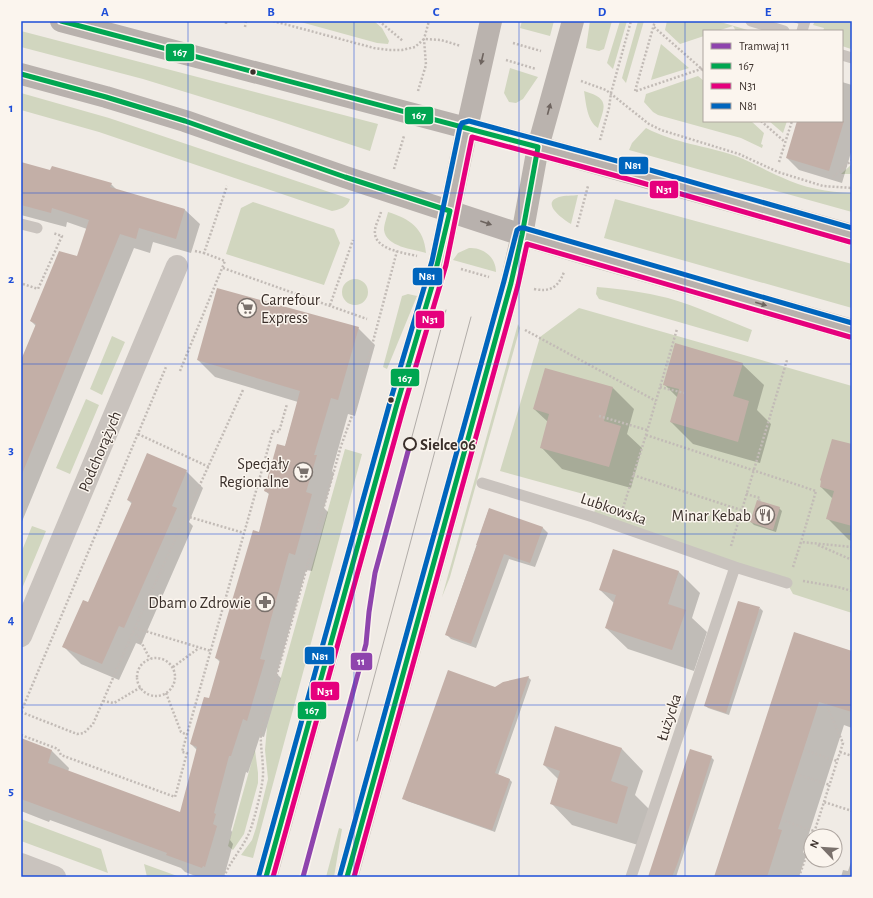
<svg xmlns="http://www.w3.org/2000/svg" width="873" height="898" viewBox="0 0 873 898" font-family="'Alegreya Sans',sans-serif">
  <style>
    .green { fill: #d1d6bf }
    .shadow { fill: #0003 }
    .building { fill: #c3afa7 }
    .lines { fill: none; stroke-linecap: round; stroke-linejoin: round }
    .path { stroke: #c2bbb6; stroke-width: 2.5; stroke-dasharray: 2 2; stroke-linecap: butt }
    .lane { stroke: #c9c3be; stroke-width: 11 }
    .street { stroke: #c9c3be; stroke-width: 22 }
    .secondary { stroke: #bab3ae; stroke-width: 22 }
    .primary { stroke: #b8b1ad; stroke-width: 22 }
    .tram { stroke: #b1aca8; stroke-width: 1 }
    .bus-1-casing { stroke: #fbf5ee; stroke-width: 8 }
    .bus-2-casing { stroke: #fbf5ee; stroke-width: 8 }
    .bus-3-casing { stroke: #fbf5ee; stroke-width: 8 }
    .bus-1 { stroke: #00a651; stroke-width: 5 }
    .bus-2 { stroke: #e5007d; stroke-width: 5 }
    .bus-3 { stroke: #0065bd; stroke-width: 5 }
    .tram-1-casing { stroke: #fbf5ee; stroke-width: 8 }
    .tram-1 { stroke: #8e44ad; stroke-width: 5 }
    .oneway { fill: #6e645f }
    .oneway2 { fill: #6d645f }
    .grid { fill: none; stroke: #1d4ed8; stroke-width: 1; stroke-opacity: 0.55 }
    .bus-dot { fill: #3b302b; stroke: #fbf5ee; stroke-width: 1.5 }
    .stop-dot { fill: #fbf5ee; stroke: #3b302b; stroke-width: 2 }
    .labels { text-anchor: middle; stroke-width: 3; stroke-linejoin: round; paint-order: stroke }
    .poi-label { font-size: 16px; fill: #3b302b; stroke: #fbf5ee; text-anchor: end }
    .stop-label { font-size: 16px; font-weight: bold; fill: #3b302b; stroke: #fbf5ee; text-anchor: start }
    .street-label { font-size: 16px; fill: #3b302b; stroke: #fbf5ee }
    .line-badge { stroke: #fbf5ee; stroke-width: 1.5 }
    .badge-label { font-size: 11px; text-anchor: middle; font-weight: bold; fill: #fff }
    .neatline { fill: none; stroke: #1d4ed8; stroke-width: 1.5 }
    .grid-label { font-size: 13px; text-anchor: middle; font-weight: bold; fill: #1d4ed8 }
  </style>
  <rect width="100%" height="100%" fill="#f0ebe5"/>
  <path class="green" d="M297 21H374L382 28 389 41 388 44 377 43Z
    M522 21H554L550 36 520 28Z
    M590 21H612L604 49 599 51 586 48Z
    M620 21H627L613 69 607 63Z
    M638 21H644L626 83 622 78Z
    M667 21H717L751 31H736L733 26 717 31H704V36L680 44 665 30Z
    M815 21H852L851 49 842 46V31H823L824 28 813 25Z
    M21 31 378 124 370 151 273 119 143 79 21 47Z
    M661 44 689 68 651 80Z
    M510 68 538 77 523 99 516 103 509 102 504 93Z
    M698 76 704 81V121H751L764 133 761 144 763 145 762 148 741 138 658 115 653 112 644 102 646 94Z
    M584 91C610 99 605 105 598 128 587 121 586 103 584 91Z
    M21 93 109 118 350 199C348 207 339 210 332 211L99 132 21 110Z
    M769 121H787L783 133Z
    M646 128C674 143 707 146 736 156 752 162 766 171 781 177 803 188 828 192 852 193V212L629 150 632 143Z
    M852 164V174H841Z
    M578 195 571 224C563 219 540 203 559 197 565 195 572 196 578 195Z
    M615 199 852 264V308L604 238Z
    M253 202 334 229 340 243 324 285 226 254 241 208Z
    M388 212C410 219 424 228 426 253 413 249 386 247 384 230 384 224 387 217 388 212Z
    M469 248C483 247 496 257 496 272L453 260 458 253Z
    M342 292a13 13 0 1 1 26 0a13 13 0 1 1-26 0Z
    M597 287C621 289 644 292 668 298 696 306 724 319 752 330L748 342 599 299 596 294Z
    M408 294 417 296 387 369 383 367 402 296Z
    M579 308 852 386V613L793 594 787 583 593 517 598 498 500 471 540 337Z
    M518 324 520 328 450 577 442 597Z
    M112 336 125 342 102 395 90 389Z
    M86 399 99 405 70 474 56 468Z
    M345 449 362 454 253 858 241 855 252 840 256 828 268 779 265 750 267 727Z
    M32 526 46 531 21 591V553Z
    M255 750 258 773V783L244 834 233 850 228 846Z
    M21 819 101 849 108 873 21 841Z
    M339 828 342 829 334 877H326Z
    M144 864 180 877H147Z"/>
  <path class="shadow" d="M790 21H804L803 25Z
    M842 82 852 85V149L842 183 799 170 787 158 798 121H842Z
    M21 163 51 172 111 184 118 191 185 210 200 224 191 253 153 242 150 253 134 248 21 524V363L36 326 31 321 78 258 87 229 67 222 66 227 21 215Z
    M358 328 375 345 355 416 348 414 332 471 334 473 324 508 328 512 312 571 306 570 277 674 281 678 264 737 260 736 248 773 246 772 231 830 232 832 230 840 233 844 224 877H198L185 872 181 868 50 820 49 822 21 811V739L52 751 69 768 68 772 181 813 197 750 191 744 210 699 220 662 216 658 259 533 270 495 265 491 285 447 298 402 215 377 198 360Z
    M742 364 764 385 757 410 771 424 760 463 693 444 671 422 678 398 664 384Z
    M613 388 634 409 627 434 642 448 631 488 562 469 541 447 548 422 534 409Z
    M852 445V541L849 540 827 518 833 499 821 487Z
    M186 471 203 488 189 522 193 526 141 645 136 643 119 680 81 664 64 647 88 604 132 504 128 500Z
    M779 508 782 511 776 532 754 525 751 522Z
    M489 509 543 528 548 533 535 567 509 559 476 648 451 639 446 634Z
    M613 550 679 572 700 593 692 618 707 632 694 671 628 649 606 628 614 603 600 590Z
    M760 608 763 611 729 715 708 708 705 705Z
    M795 633 852 652V728L844 725 803 852 806 855 799 877H715Z
    M528 677 531 680 498 775 509 779 512 782 495 832 407 801 404 798 495 688Z
    M556 728 622 749 643 771 635 795 649 809 638 845 572 825 551 803 558 779 544 765Z
    M711 757 714 760 676 877H649Z
    M852 859V877H841L843 870 848 871Z"/>
  <path class="building" d="M797 121H844L829 171 786 158Z
    M21 162 50 170 52 166 112 183 110 187 185 209 176 239 139 228 136 239 120 234 22 474 21 360 36 324 30 321 59 251 77 256 89 220 52 208 51 213 21 205Z
    M217 288 359 327 338 400 331 398 314 455H317L306 492 312 494 295 555 289 553 260 659 265 660 247 721 243 719 231 756H229L214 813 216 814 213 824 217 826 205 867 203 866 202 868 166 855 167 853 21 799V738L52 750 48 763 180 812 197 747 190 744 204 697 209 698 220 660 215 658 253 530 259 532 269 493 264 491 277 444 285 446 300 391 197 360Z
    M675 343 743 363 733 396 749 401 738 442 670 422 679 389 663 385Z
    M545 368 613 387 604 421 621 426 609 467 540 448 549 414 533 409Z
    M832 439 852 444V526L826 519 834 491 820 487 821 481 820 480Z
    M147 453 187 470 172 506 177 508 124 628 119 626 102 664 62 647 83 600 88 602 132 502 127 500Z
    M757 500 780 507 773 530 750 522Z
    M489 508 543 527 530 563 504 554 471 644 445 635 477 545H476Z
    M613 549 679 571 668 604 686 610 672 650 605 628 616 595 599 590Z
    M738 601 760 607 726 713 704 706Z
    M794 632 852 651V712L819 702 778 829 782 830 767 877H714Z
    M448 670 495 687 503 682 529 676 495 773 510 779 492 830 402 799Z
    M555 726 622 748 611 781 628 787 617 824 550 804 560 771 543 765Z
    M690 749 712 756 678 862 672 877H648Z"/>
  <g class="lines">
    <path class="path" d="M273 21 374 48 389 50H402L415 47 424 39 441 40 461 46
      M379 21 403 41
      M226 24V21
      M245 27 246 21
      M654 27 704 71
      M513 43 541 51
      M506 60 536 69
      M581 81 606 90 649 124 661 130 739 154 778 172 823 186 852 188
      M418 91 426 65 424 39 429 21
      M635 91 655 21
      M636 91 704 68
      M761 121 785 142
      M600 140 609 108 611 93 631 21
      M779 162 792 121
      M394 169 404 136
      M833 177 852 160
      M381 212C379 219 374 227 375 234 377 250 405 253 417 256
      M577 227 588 186
      M152 236 171 243
      M195 251 204 253
      M223 268 367 319
      M461 269 489 277
      M23 284 38 289 62 236 53 233
      M534 289C550 292 558 288 564 272
      M330 305 353 240
      M525 330 656 401
      M180 371 225 261 204 253 227 186
      M660 387 684 393
      M599 416 647 430
      M138 434 209 467
      M646 435 816 491 801 542
      M633 475 741 510
      M746 494 760 498 759 501
      M623 508 646 435 677 329
      M186 516 244 533
      M818 545 852 560
      M731 546 787 360
      M793 567 801 542 852 547
      M803 581 838 587 852 591
      M135 628 211 651
      M133 632 138 636 150 659
      M137 677a19 19 0 1 1 38 0a19 19 0 1 1-38 0Z
      M173 667 199 648
      M166 693 181 732 187 735
      M103 701 114 703 141 687
      M21 712 77 734 84 733 93 724 133 632 243 390
      M21 712 166 367
      M21 735 58 749 61 755 175 797 187 753 182 752 273 431 279 432 287 404
      M804 750 837 761
      M840 752 852 756
      M796 774 830 785
      M824 802 843 743 826 704
      M781 820 814 831
      M813 836 824 802 852 811
      M224 877C231 859 245 846 251 828 255 816 264 783 263 771 263 757 260 746 261 731L341 446 357 402 397 251
      M799 877 811 842"/>
    <path class="lane" d="M751 21 784 31
      M802 31 805 21
      M842 55 852 58
      M21 224 37 228
      M482 483 593 517 735 567 787 583
      M631 877 735 567"/>
    <path class="street" d="M21 636 177 266
      M21 864 55 877"/>
    <path class="secondary" d="M266 877 397 404 439 263 467 128 491 21
      M347 877 511 283 522 235 538 147 573 21"/>
    <path class="primary" d="M61 21 538 147 852 235
      M21 74 106 97 185 121 345 177 522 235 589 255 852 330"/>
    <path class="tram" d="M410 444 446 310
      M357 741 471 317"/>
    <defs>
      <path id="bus-1" d="M61 21 538 147
        M21 74 106 97 185 121 345 177 450 211
        M266 877 397 404 432 286 450 211
        M347 877 511 283 522 235 538 147"/>
      <path id="bus-2" d="M273 877 404 406 446 265 472 137 639 182 850 242
        M354 877 518 285 527 244 850 337"/>
      <path id="bus-3" d="M259 875 390 402 432 261 460 127 462 123 469 121 643 168 852 228
        M340 875 504 281 517 230 520 228H524L852 323"/>
    </defs>
    <use href="#bus-1" class="bus-1-casing"/>
    <use href="#bus-2" class="bus-2-casing"/>
    <use href="#bus-3" class="bus-3-casing"/>
    <use href="#bus-1" class="bus-1"/>
    <use href="#bus-2" class="bus-2"/>
    <use href="#bus-3" class="bus-3"/>
    <defs>
      <path id="tram-1" d="M303 877 366 644 369 612 375 573 410 444"/>
    </defs>
    <use href="#tram-1" class="tram-1-casing"/>
    <use href="#tram-1" class="tram-1"/>
  </g>
  <defs><path id="oneway-solid" d="M-6-.8H1V-3.2L6.5 0L1 3.2V.8H-6Z"/></defs>
  <g class="oneway">
    <use href="#oneway-solid" transform="translate(482 59) rotate(103)"/>
    <use href="#oneway-solid" transform="translate(549 109) rotate(-75)"/>
  </g>
  <g class="oneway2">
    <use href="#oneway-solid" transform="translate(486 223) rotate(19)"/>
    <use href="#oneway-solid" transform="translate(761 304) rotate(16)"/>
  </g>
  <path class="grid" d="M188 21V877M354 21V877M519 21V877M685 21V877M21 193H852M21 364H852M21 534H852M21 705H852"/>
  <defs>
    <symbol id="supermarket-ring" viewBox="-11 -11 22 22"><circle r="9.5" fill="#fbf5ee" stroke="#7a716c" stroke-width="1.5"/><path d="M-6-5.5h2.5l.6 2H6L4.5 2H-2.5L-4.4-4H-6ZM-1.5 3.2a1.3 1.3 0 1 0 .1 0ZM3 3.2a1.3 1.3 0 1 0 .1 0Z" fill="#7a716c"/></symbol>
    <symbol id="restaurant-ring" viewBox="-11 -11 22 22"><circle r="9.5" fill="#fbf5ee" stroke="#7a716c" stroke-width="1.5"/><path d="M-5-6h1v4h1v-4h1v4h1v-4h1v5L-1.5 .5V6h-2V.5L-5-1ZM5-6V6H3V1.5H1.5Q1.5-4 5-6Z" fill="#7a716c"/></symbol>
    <symbol id="pharmacy-ring" viewBox="-11 -11 22 22"><circle r="9.5" fill="#fbf5ee" stroke="#7a716c" stroke-width="1.5"/><path d="M-2-6h4v4h4v4h-4v4h-4v-4h-4v-4h4Z" fill="#7a716c"/></symbol>
  </defs>
  <g fill-rule="evenodd">
    <use href="#supermarket-ring" x="236" y="297" width="22" height="22"/>
    <use href="#supermarket-ring" x="292" y="461" width="22" height="22"/>
    <use href="#restaurant-ring" x="754" y="504" width="22" height="22"/>
    <use href="#pharmacy-ring" x="254" y="591" width="22" height="22"/>
  </g>
  <g class="bus-dot">
    <circle cx="253" cy="72" r="3.5"/>
    <circle cx="391" cy="400" r="3.5"/>
  </g>
  <circle class="stop-dot" cx="410" cy="444" r="6"/>
  <g class="labels">
    <g class="poi-label">
      <text x="261" y="305" text-anchor="start">Carrefour<tspan x="261" dy="18">Express</tspan></text>
      <text x="289" y="469">Specjały<tspan x="289" dy="18">Regionalne</tspan></text>
      <text x="751" y="521">Minar Kebab</text>
      <text x="251" y="608">Dbam o Zdrowie</text>
    </g>
    <g class="stop-label">
      <text x="420" y="450">Sielce 06</text>
    </g>
    <g class="street-label">
      <text transform="translate(99 451) rotate(-67)" y="6">Podchorążych</text>
      <text transform="translate(614 508) rotate(19)" y="6">Lubkowska</text>
      <text transform="translate(668 717) rotate(-72)" y="6">Łużycka</text>
    </g>
  </g>
  <g class="line-badge">
    <rect x="165" y="43" width="30" height="19" rx="4" fill="#00a651"/>
    <rect x="404" y="106" width="30" height="19" rx="4" fill="#00a651"/>
    <rect x="618" y="156" width="31" height="19" rx="4" fill="#0065bd"/>
    <rect x="649" y="180" width="30" height="19" rx="4" fill="#e5007d"/>
    <rect x="412" y="267" width="31" height="19" rx="4" fill="#0065bd"/>
    <rect x="415" y="310" width="30" height="19" rx="4" fill="#e5007d"/>
    <rect x="390" y="368" width="30" height="19" rx="4" fill="#00a651"/>
    <rect x="304" y="646" width="31" height="19" rx="4" fill="#0065bd"/>
    <rect x="350" y="652" width="23" height="19" rx="4" fill="#8e44ad"/>
    <rect x="310" y="681" width="30" height="20" rx="4" fill="#e5007d"/>
    <rect x="297" y="701" width="30" height="19" rx="4" fill="#00a651"/>
  </g>
  <g class="badge-label">
    <text x="180" y="56">167</text>
    <text x="419" y="119">167</text>
    <text x="633" y="169">N81</text>
    <text x="664" y="193">N31</text>
    <text x="427" y="280">N81</text>
    <text x="430" y="323">N31</text>
    <text x="405" y="382">167</text>
    <text x="320" y="660">N81</text>
    <text x="361" y="665">11</text>
    <text x="325" y="695">N31</text>
    <text x="312" y="714">167</text>
  </g>
  <rect width="873" height="898" fill="none" stroke="#fbf5ee" stroke-width="44"/>
  <rect x="703" y="30" width="140" height="92" fill="#fbf5ee" stroke="#aea6a0"/>
  <rect x="711" y="43" width="20" height="6" fill="#8e44ad" stroke="#aea6a0"/>
  <text x="739" y="50" font-size="12" fill="#3b302b">Tramwaj 11</text>
  <rect x="711" y="63" width="20" height="6" fill="#00a651" stroke="#aea6a0"/>
  <text x="739" y="70" font-size="12" fill="#3b302b">167</text>
  <rect x="711" y="83" width="20" height="6" fill="#e5007d" stroke="#aea6a0"/>
  <text x="739" y="90" font-size="12" fill="#3b302b">N31</text>
  <rect x="711" y="103" width="20" height="6" fill="#0065bd" stroke="#aea6a0"/>
  <text x="739" y="110" font-size="12" fill="#3b302b">N81</text>
  <g transform="translate(823 848) rotate(295)"><circle r="19" fill="#fbf5ee" stroke="#aea6a0"/>
  <path d="M0-3L7 15L0 10L-7 15Z" fill="#7a716c"/>
  <text y="-6" font-size="11" font-weight="bold" text-anchor="middle" fill="#3b302b">N</text>
  </g>
  <rect x="22" y="22" width="829" height="854" class="neatline"/>
  <g class="grid-label">
    <text x="105" y="16">A</text>
    <text x="271" y="16">B</text>
    <text x="436" y="16">C</text>
    <text x="602" y="16">D</text>
    <text x="768" y="16">E</text>
    <text x="11" y="112">1</text>
    <text x="11" y="283">2</text>
    <text x="11" y="454">3</text>
    <text x="11" y="624">4</text>
    <text x="11" y="795">5</text>
  </g>
</svg>
